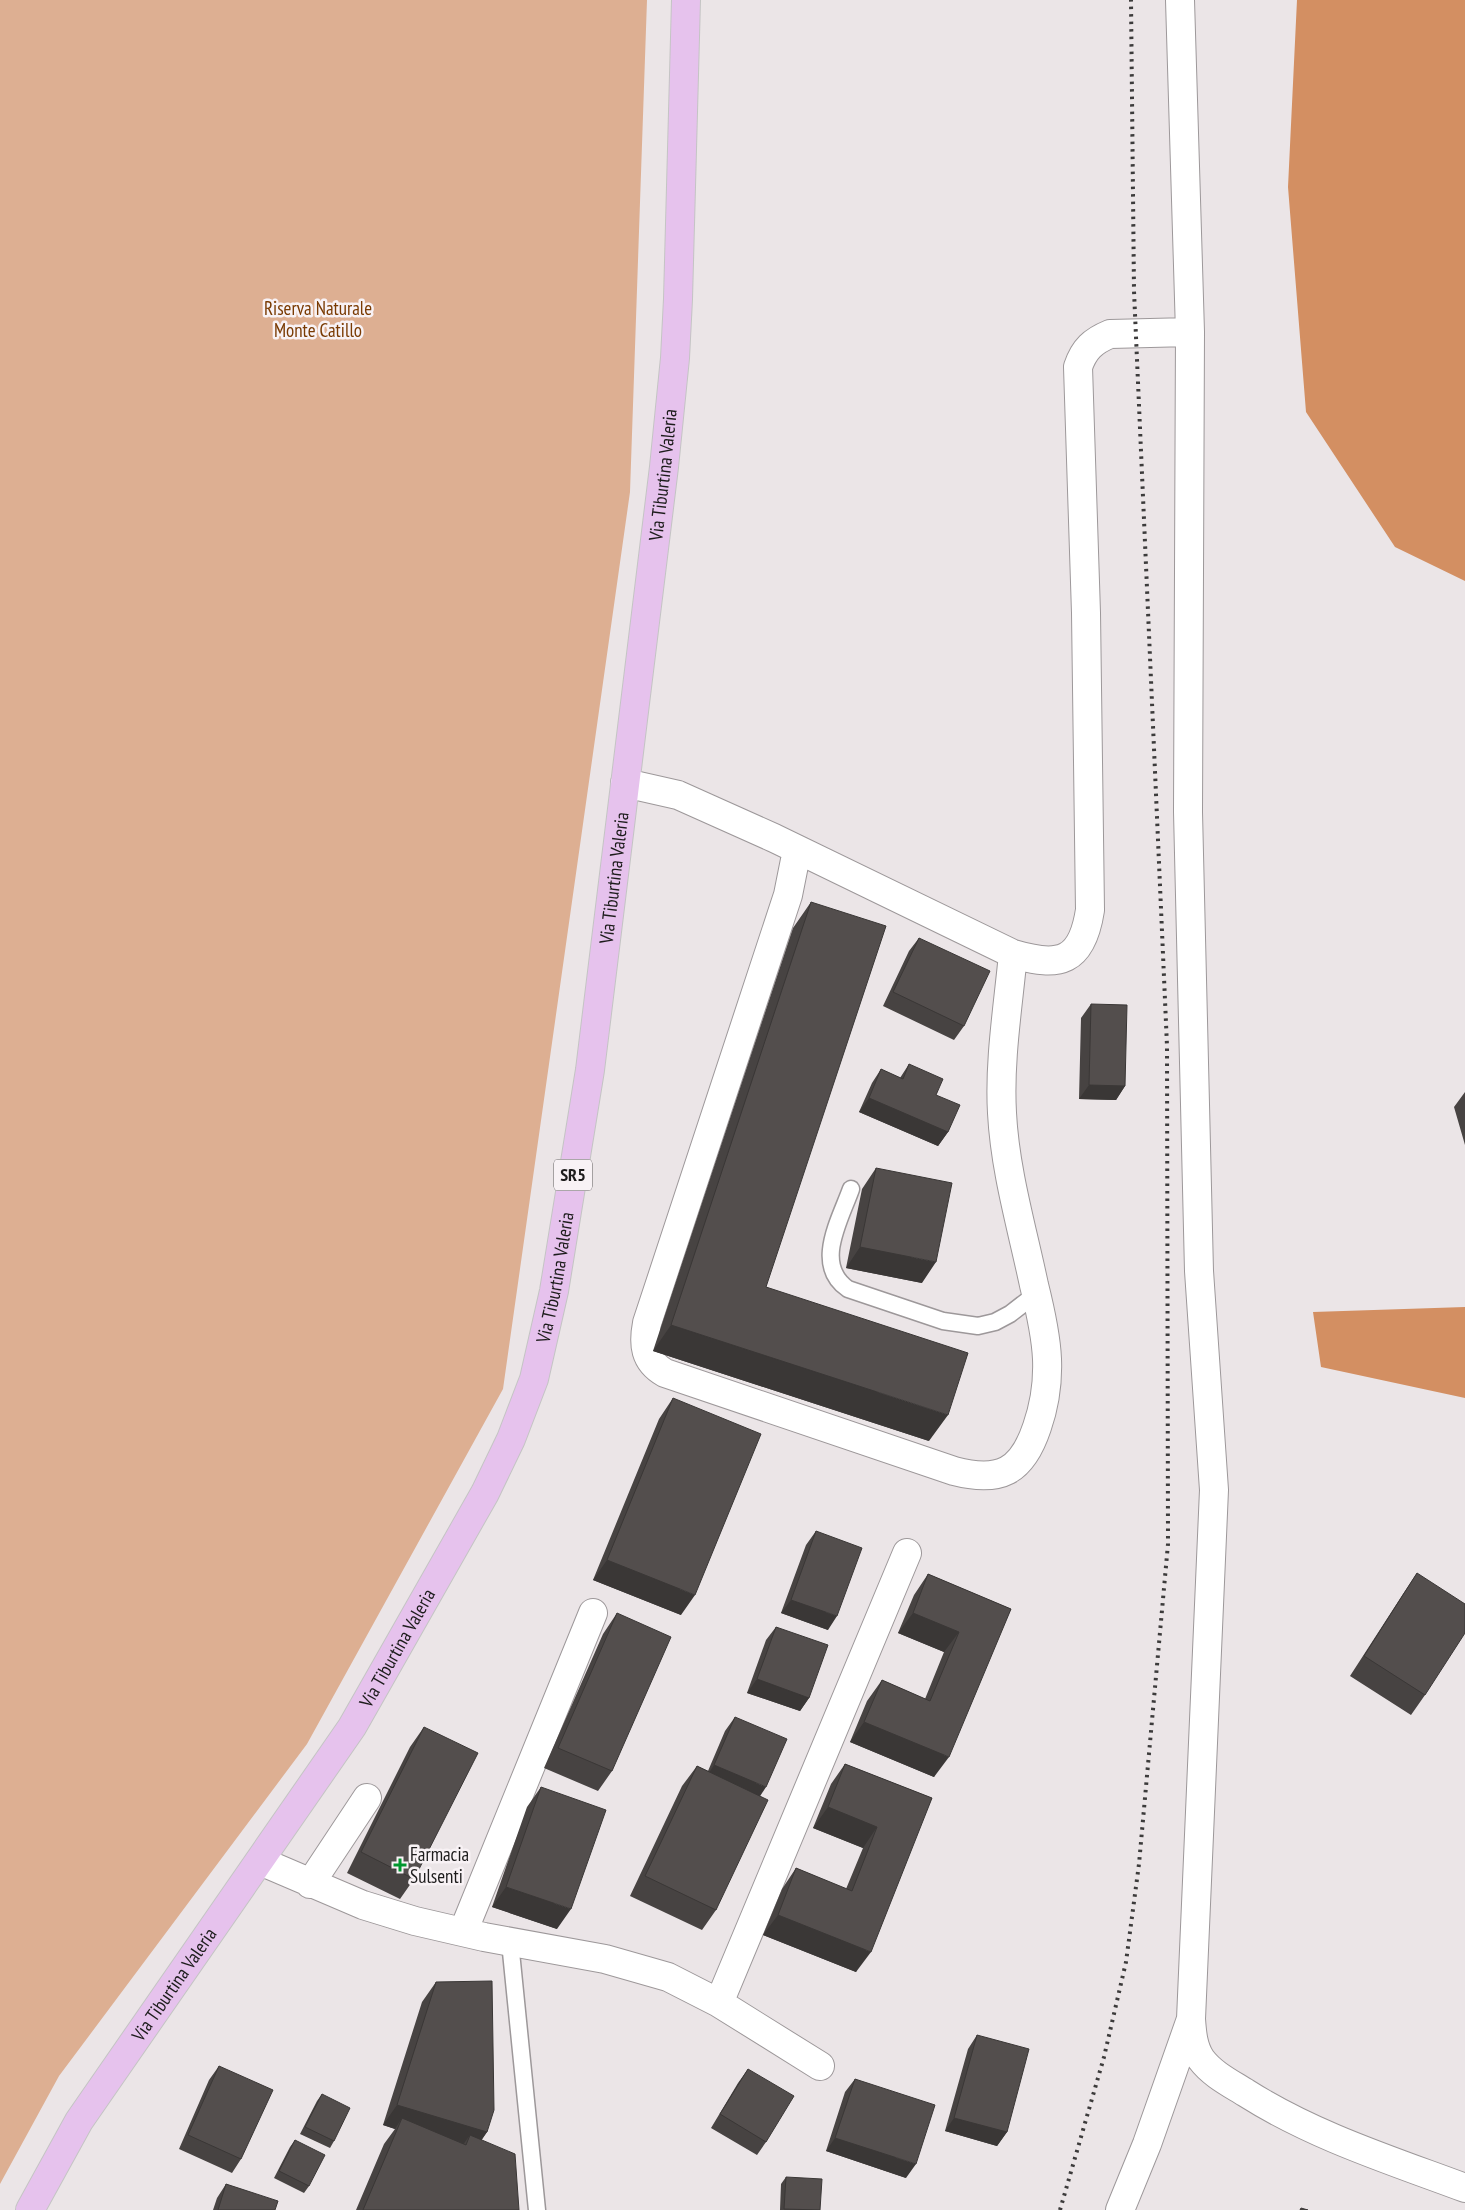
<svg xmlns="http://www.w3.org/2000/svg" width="1465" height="2210" viewBox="0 0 1465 2210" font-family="'PT Sans Narrow',sans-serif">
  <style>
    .green { fill: #ddaf92 }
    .forest { fill: #d38f62 }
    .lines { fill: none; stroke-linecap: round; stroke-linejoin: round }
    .service-casing { stroke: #9d989a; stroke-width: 19 }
    .minor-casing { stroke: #9d989a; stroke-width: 30 }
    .primary-casing { stroke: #c4c4c4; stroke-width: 30 }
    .service { stroke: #fff; stroke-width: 16 }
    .minor { stroke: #fff; stroke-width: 28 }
    .primary { stroke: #e6c2ed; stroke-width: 28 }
    .rail { stroke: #3c3b3b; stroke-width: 4; stroke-dasharray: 2.5 5; stroke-linecap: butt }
    .wall { fill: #474342 }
    .shaded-wall { fill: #3a3736 }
    .building { fill: #534e4d; stroke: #3a3736 }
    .poi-dot { fill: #01972e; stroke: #f8f2f5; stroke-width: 2 }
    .labels { text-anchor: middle; stroke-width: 5; stroke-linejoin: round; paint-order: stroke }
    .shield { fill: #f8f2f5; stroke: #5f5c5d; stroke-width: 1 }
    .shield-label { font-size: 18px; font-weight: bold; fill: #1d1c1c }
    .park-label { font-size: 19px; fill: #793a02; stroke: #f8f2f5 }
    .street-label { font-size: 19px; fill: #1d1c1c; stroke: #f8f2f5 }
    .poi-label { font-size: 19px; fill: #1d1c1c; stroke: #f8f2f5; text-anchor: start }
  </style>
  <rect width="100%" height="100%" fill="#ebe5e7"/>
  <path class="green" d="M0 0H647L630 492 503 1389 307 1744 59 2076 0 2184Z"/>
  <path class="forest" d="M1297 0H1465V581L1395 547 1306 412 1288 187Z
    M1465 1307V1398L1321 1367 1313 1312Z"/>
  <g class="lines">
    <defs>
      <path id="service" d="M851 1189C840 1220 813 1265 848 1289L943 1321 978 1326 995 1322 1010 1314 1036 1294
        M510 1942 537 2210"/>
      <path id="minor" d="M625 783 678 795 774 838 1013 954C1060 968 1082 962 1090 910L1086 613 1078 367C1084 349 1093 341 1110 334L1190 332
        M797 850 788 895 647 1323C643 1344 644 1361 665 1373L954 1471C1000 1483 1022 1472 1037 1427 1045 1404 1048 1383 1047 1359 1046 1335 1040 1309 1034 1285 1022 1228 1005 1171 1002 1113 999 1061 1008 1007 1013 954
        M260 1861 363 1905 415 1921 484 1937 605 1959 668 1977 719 2003 820 2066
        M310 1884 367 1798
        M463 1932 593 1613
        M719 2003 907 1553
        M1191 2019C1192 2033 1193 2047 1201 2059 1212 2074 1230 2083 1246 2093 1314 2136 1390 2160 1465 2188
        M1120 2210 1147 2144 1191 2019 1214 1490 1199 1271 1188 812 1190 332 1180 0"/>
      <g id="primary">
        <path id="s1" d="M30 2210 79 2121 352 1727 485 1493 511 1439 534 1379 554 1291 590 1070 664 467 675 358 678 299 686 0"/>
      </g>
    </defs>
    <use href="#service" class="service-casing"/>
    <use href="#minor" class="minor-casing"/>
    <use href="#primary" class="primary-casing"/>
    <use href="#service" class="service"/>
    <use href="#minor" class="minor"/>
    <use href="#primary" class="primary"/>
    <path class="rail" d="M1060 2210 1104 2057 1126 1962 1139 1864 1168 1544 1167 1046 1134 291 1131 0"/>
  </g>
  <path class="wall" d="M811 902 766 1287 929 1441 653 1351 793 928Z
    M919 938 964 1026 954 1040 883 1006 909 951Z
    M1091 1004 1125 1086 1116 1100 1079 1099 1081 1018Z
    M909 1064 936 1095 948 1132 938 1146 859 1112 872 1083 881 1069 900 1078Z
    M1465 1092V1145L1454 1107Z
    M876 1168 922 1283 846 1268 862 1189Z
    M673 1398 681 1615 593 1580 659 1419Z
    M816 1531 828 1630 781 1613 806 1545Z
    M1417 1573 1425 1695 1411 1715 1350 1676 1403 1594Z
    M928 1574 1011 1609 934 1777 850 1742 867 1701 882 1680 925 1699 944 1652 898 1633 914 1595Z
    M617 1613 612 1771 598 1791 544 1768 603 1634Z
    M776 1627 809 1698 800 1711 747 1693 766 1640Z
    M735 1717 760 1796 716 1910 702 1930 630 1896 682 1786 697 1766 708 1771 725 1731Z
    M424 1727 414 1879 400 1899 347 1873 410 1747Z
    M845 1764 932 1798 856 1972 763 1935 782 1889 796 1868 846 1889 863 1848 813 1828 831 1784Z
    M541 1787 557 1929 492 1907 527 1807Z
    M436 1982 487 2132 481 2140 519 2210H356L384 2144 395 2129 383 2125 422 2002Z
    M977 2035 1007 2132 997 2146 945 2131 968 2049Z
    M219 2066 241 2159 232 2173 179 2149 209 2080Z
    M748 2069 766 2142 757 2155 711 2128 738 2083Z
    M855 2079 906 2178 826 2151 845 2092Z
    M322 2094 334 2141 330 2148 300 2134 317 2101Z
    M295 2140 309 2186 304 2193 274 2178 290 2147Z
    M786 2177 820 2210H780L781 2184Z
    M226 2184 275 2210H213L217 2198Z"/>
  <path class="shaded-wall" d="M1089 1085 1125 1086 1116 1100 1079 1099Z
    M869 1098 948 1132 938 1146 859 1112Z
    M860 1247 936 1262 922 1283 846 1268Z
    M671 1325 948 1415 929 1441 653 1351Z
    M607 1560 695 1595 681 1615 593 1580Z
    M791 1600 837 1616 828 1630 781 1613Z
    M913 1613 959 1632 944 1652 898 1633Z
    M757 1679 809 1698 800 1711 747 1693Z
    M864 1722 949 1757 934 1777 850 1742Z
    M714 1765 766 1787 757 1801 705 1779Z
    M828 1807 877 1827 863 1848 813 1828Z
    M506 1887 571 1909 557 1929 492 1907Z
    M778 1915 871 1952 856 1972 763 1935Z
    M397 2105 487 2132 473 2153 466 2145 470 2135 460 2149 402 2118 395 2129 383 2125Z
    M954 2118 1007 2132 997 2146 945 2131Z
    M835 2138 916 2164 906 2178 826 2151Z"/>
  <path class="building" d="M811 902 886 926 766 1287 968 1353 948 1415 671 1325Z
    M919 938 990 971 964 1026 893 992Z
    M1091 1004 1127 1005 1125 1086 1089 1085Z
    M909 1064 943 1079 936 1095 960 1105 948 1132 869 1098 881 1069 903 1079Z
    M876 1168 952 1183 936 1262 860 1247Z
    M673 1398 761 1434 695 1595 607 1560Z
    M816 1531 862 1548 837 1616 791 1600Z
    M1417 1573 1465 1604V1633L1425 1695 1364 1656Z
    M928 1574 1011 1609 949 1757 864 1722 882 1680 930 1701 959 1632 913 1613Z
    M617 1613 671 1637 612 1771 558 1748Z
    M776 1627 828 1645 809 1698 757 1679Z
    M735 1717 787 1739 766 1787 714 1765Z
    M424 1727 478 1753 414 1879 361 1852Z
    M845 1764 932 1798 871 1952 778 1915 796 1868 852 1891 877 1827 828 1807Z
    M697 1766 768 1800 716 1910 645 1876Z
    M541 1787 606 1810 571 1909 506 1887Z
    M492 1981 494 2110 487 2132 397 2105 436 1982Z
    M977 2035 1029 2049 1007 2132 954 2118Z
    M219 2066 273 2090 241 2159 188 2135Z
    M748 2069 794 2096 766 2142 720 2114Z
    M855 2079 935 2105 916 2164 835 2138Z
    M322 2094 350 2108 334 2141 305 2127Z
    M402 2118 466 2145 470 2135 515 2154 519 2210H363Z
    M295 2140 325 2155 309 2186 279 2171Z
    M786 2177 822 2179 820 2210 784 2209Z
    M226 2184 278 2201 275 2210H218Z
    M1301 2208 1308 2210H1300Z"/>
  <path class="poi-dot" d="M397.5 1857.5h5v5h5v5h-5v5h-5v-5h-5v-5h5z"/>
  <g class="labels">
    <rect class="shield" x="554" y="1159.5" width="38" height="31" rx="4"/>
    <g class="shield-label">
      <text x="573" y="1181">SR5</text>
    </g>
    <g class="park-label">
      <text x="318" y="315">Riserva Naturale<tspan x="318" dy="22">Monte Catillo</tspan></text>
    </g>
    <g class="street-label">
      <text dy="7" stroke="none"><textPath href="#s1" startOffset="1888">Via Tiburtina Valeria</textPath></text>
      <text dy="7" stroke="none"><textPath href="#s1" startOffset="1482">Via Tiburtina Valeria</textPath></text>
      <text dy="7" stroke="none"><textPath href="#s1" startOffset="1078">Via Tiburtina Valeria</textPath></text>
      <text dy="7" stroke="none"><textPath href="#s1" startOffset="672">Via Tiburtina Valeria</textPath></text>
      <text dy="7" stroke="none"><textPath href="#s1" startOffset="268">Via Tiburtina Valeria</textPath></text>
    </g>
    <g class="poi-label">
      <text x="410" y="1861">Farmacia<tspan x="410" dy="22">Sulsenti</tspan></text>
    </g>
  </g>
</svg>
